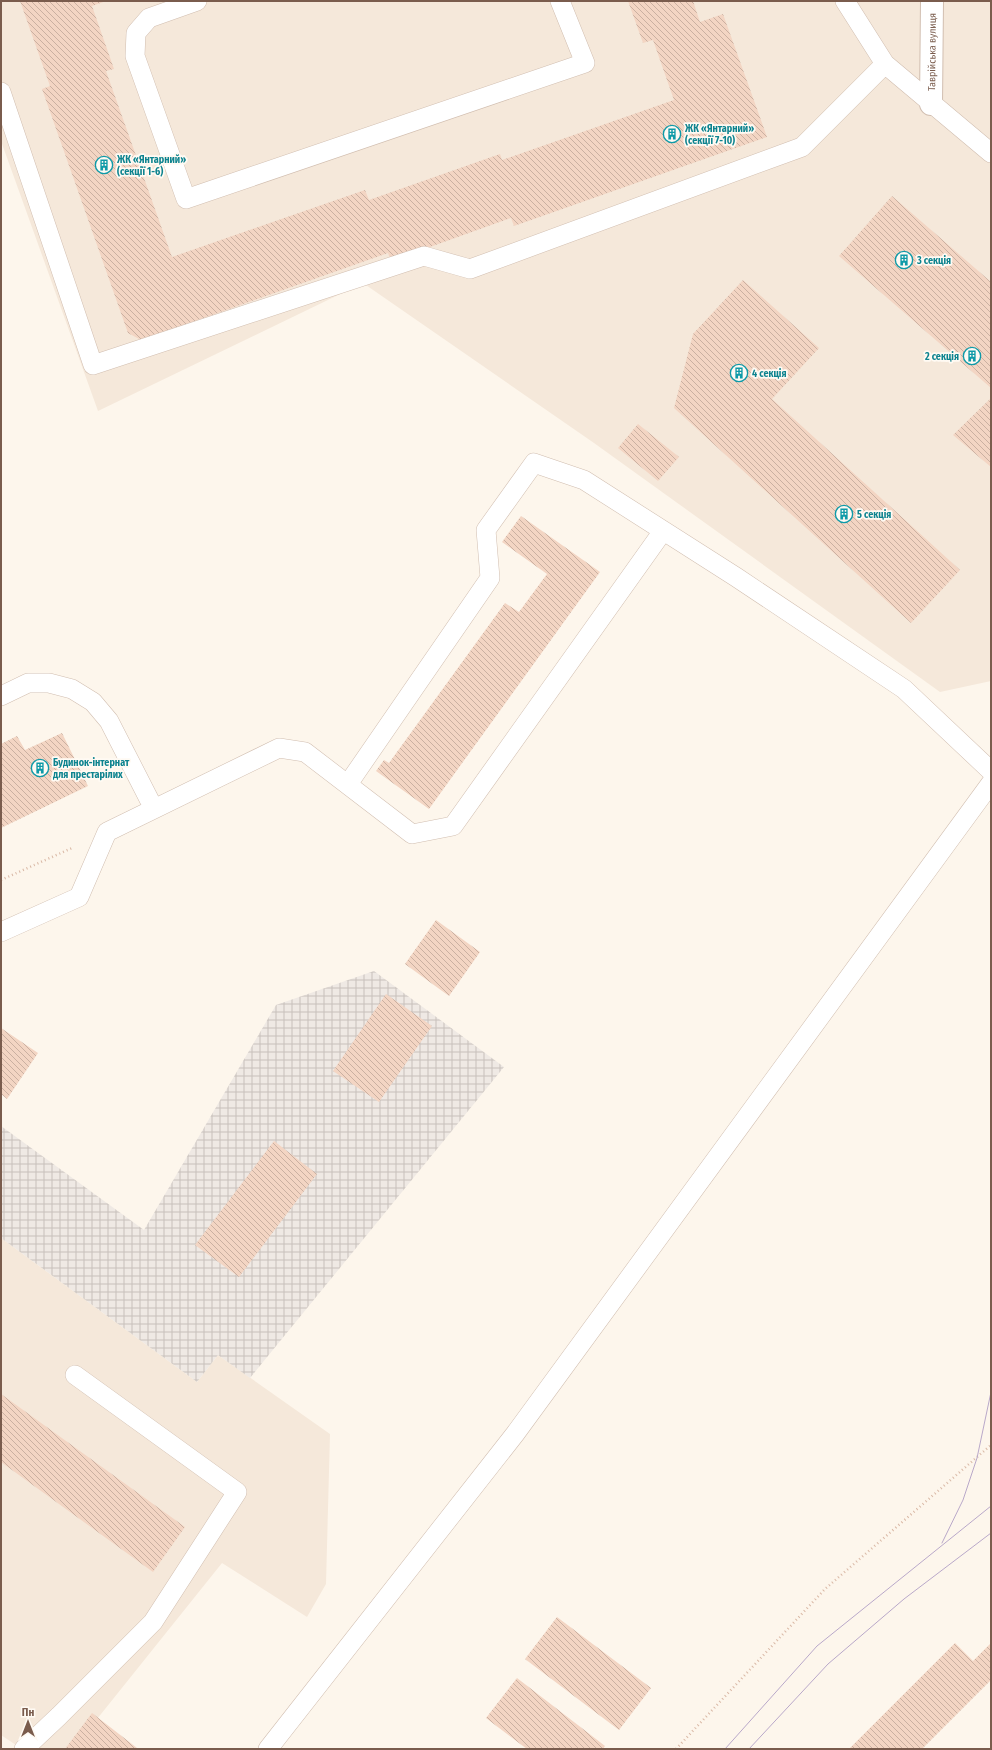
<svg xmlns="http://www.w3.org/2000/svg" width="992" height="1750" viewBox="0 0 992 1750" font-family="'Fira Sans Condensed',sans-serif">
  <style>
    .residential { fill: #f5e8da }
    .industrial { fill: url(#industrial-grid) }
    .building { fill: url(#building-back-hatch) }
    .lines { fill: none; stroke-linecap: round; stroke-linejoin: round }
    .lane-casing { stroke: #d1beb0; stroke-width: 20 }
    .street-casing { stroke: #d1beb0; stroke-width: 24 }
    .path { stroke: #d9b8a5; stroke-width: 2.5; stroke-dasharray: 1 3; stroke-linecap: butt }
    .lane { stroke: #fff; stroke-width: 19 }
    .street { stroke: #fff; stroke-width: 22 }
    .tram { stroke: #b9a8c9; stroke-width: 1 }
    .labels { text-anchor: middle; stroke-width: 3.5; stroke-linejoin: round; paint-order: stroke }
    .street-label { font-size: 10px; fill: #7a5c4d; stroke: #fffaf3 }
    .culture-label { font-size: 10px; font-weight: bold; fill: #0d838f; stroke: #fffaf3; text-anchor: start }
  </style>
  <defs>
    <pattern id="industrial-grid" width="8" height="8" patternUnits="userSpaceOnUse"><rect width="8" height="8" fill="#efe9e4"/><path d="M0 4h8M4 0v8" fill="none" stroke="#c7c0bb"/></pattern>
    <pattern id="building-back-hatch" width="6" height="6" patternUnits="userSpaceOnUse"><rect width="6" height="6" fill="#f3d5c3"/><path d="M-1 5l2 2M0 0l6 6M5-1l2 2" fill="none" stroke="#cab0a1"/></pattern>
  </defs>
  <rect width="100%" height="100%" fill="#fdf6ec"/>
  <path class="residential" d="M1 1H991V681L940 692 594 443 363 283 98 411 1 141Z
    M1 1238 197 1382 218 1355 330 1434 326 1584 307 1617 222 1563 73 1749H22L1 1735Z"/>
  <path class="industrial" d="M374 971 504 1067 250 1378 218 1355 197 1382 1 1238V1126L144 1230 276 1005Z"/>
  <path class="building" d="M20 1H106L92 6 114 69 106 71 172 257 365 190 369 200 500 154 502 160 674 100 653 40 643 43 628 1H693L700 22 723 14 767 137 514 226 511 218 391 261 388 253 141 340 128 333 42 89 50 86Z
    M892 196 991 282V388L839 256Z
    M743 280 819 348 772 399 960 570 911 623 674 408 693 334Z
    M991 398V467L953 435Z
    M638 424 679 457 658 481 618 448Z
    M521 516 600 572 429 809 376 771 384 760 389 763 505 603 519 612 547 574 502 542Z
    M62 733 88 786 1 828V744L17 736 25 750Z
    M436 920 480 952 449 996 405 964Z
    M386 994 432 1026 379 1102 333 1071Z
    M1 1028 38 1053 7 1099 1 1094Z
    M274 1141 317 1174 239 1277 195 1245Z
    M1 1394 185 1527 153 1572 1 1462Z
    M557 1617 651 1688 619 1730 525 1659Z
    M955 1643 973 1661 991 1643V1680L922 1749H849Z
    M517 1678 605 1746 603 1749H527L486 1718Z
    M92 1713 137 1748 139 1749H65Z"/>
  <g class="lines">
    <defs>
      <path id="lane" d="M197 1 149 18 136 33 135 56 186 199 585 63 560 1
        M845 1 885 64 991 153
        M1 92 93 365 424 256 470 269 802 147 885 64
        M1 696 28 683H49L72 689 93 702 109 721 154 809
        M348 784 490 578 486 530 534 463 584 480 736 577 904 689 991 771
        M1 932 79 897 107 832 279 748 305 752 412 834 453 826 663 531
        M24 1749 59 1716 153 1622 237 1492 75 1375
        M268 1749 515 1434 991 783"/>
      <g id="street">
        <path id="s1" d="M931 104 932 1"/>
      </g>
    </defs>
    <use href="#lane" class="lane-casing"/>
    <use href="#street" class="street-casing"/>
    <path class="path" d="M1 880 72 848
      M676 1749 825 1589 991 1445"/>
    <use href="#lane" class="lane"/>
    <use href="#street" class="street"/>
    <path class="tram" d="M942 1543 963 1500 977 1458 991 1392
      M725 1749 817 1646 991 1506
      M749 1749 828 1664 904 1599 991 1533"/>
  </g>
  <defs>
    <symbol id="building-ring" viewBox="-11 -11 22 22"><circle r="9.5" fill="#fffaf3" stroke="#0f9aa8" stroke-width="1.5"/><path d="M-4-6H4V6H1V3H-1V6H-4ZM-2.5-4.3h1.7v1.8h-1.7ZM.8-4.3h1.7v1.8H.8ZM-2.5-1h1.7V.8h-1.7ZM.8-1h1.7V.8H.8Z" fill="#0f9aa8"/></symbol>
  </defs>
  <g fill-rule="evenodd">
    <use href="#building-ring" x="662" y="124" width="20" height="20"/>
    <use href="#building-ring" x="94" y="155" width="20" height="20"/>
    <use href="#building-ring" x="894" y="250" width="20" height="20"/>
    <use href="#building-ring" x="962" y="346" width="20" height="20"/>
    <use href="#building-ring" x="729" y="363" width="20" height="20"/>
    <use href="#building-ring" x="834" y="504" width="20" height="20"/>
    <use href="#building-ring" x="30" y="758" width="20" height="20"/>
  </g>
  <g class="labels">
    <g class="street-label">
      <text dy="4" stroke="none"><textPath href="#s1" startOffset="52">Таврійська вулиця</textPath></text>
    </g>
    <g class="culture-label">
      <text x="685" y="132">ЖК «Янтарний»<tspan x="685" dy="12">(секції 7-10)</tspan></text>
      <text x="117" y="163">ЖК «Янтарний»<tspan x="117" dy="12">(секції 1-6)</tspan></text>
      <text x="917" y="264">3 секція</text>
      <text x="959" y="360" text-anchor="end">2 секція</text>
      <text x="752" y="377">4 секція</text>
      <text x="857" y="518">5 секція</text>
      <text x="53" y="766">Будинок-інтернат<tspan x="53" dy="12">для престарілих</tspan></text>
    </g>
  </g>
  <rect width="992" height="1750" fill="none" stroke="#7a5c4d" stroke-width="4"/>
  <g transform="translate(28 1722)" stroke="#fffaf3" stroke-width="3" paint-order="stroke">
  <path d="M0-3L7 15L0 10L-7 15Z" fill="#7a5c4d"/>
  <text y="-6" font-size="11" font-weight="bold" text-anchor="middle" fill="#7a5c4d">Пн</text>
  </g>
</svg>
